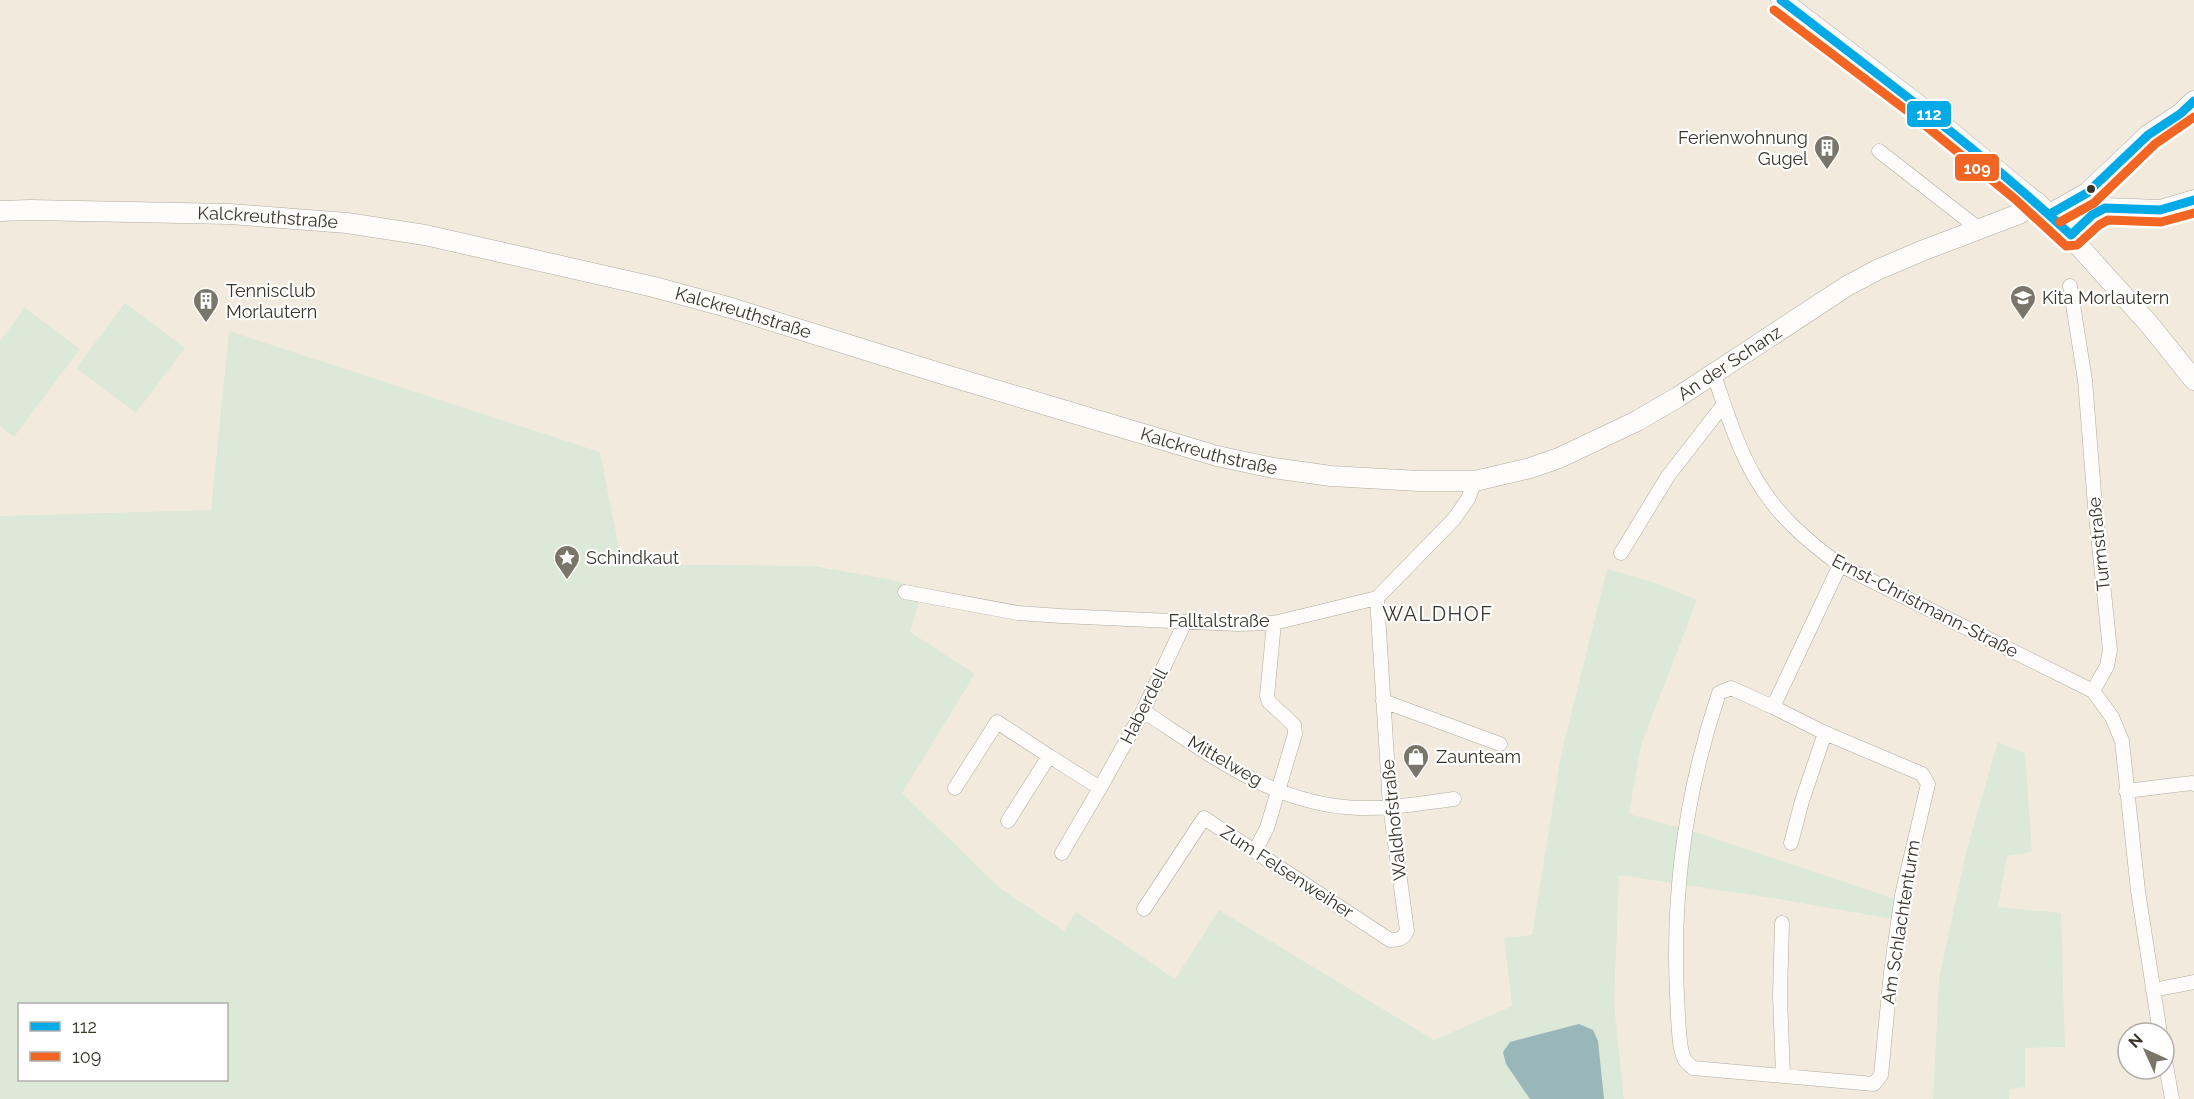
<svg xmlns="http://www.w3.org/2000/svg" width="2194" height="1099" viewBox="0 0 2194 1099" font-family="Raleway,sans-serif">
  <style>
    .green { fill: #dce9d9; fill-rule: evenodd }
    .water { fill: #99b6b9 }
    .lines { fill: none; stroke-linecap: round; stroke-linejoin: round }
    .street-casing { stroke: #afaaa0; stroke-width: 15 }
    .secondary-casing { stroke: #afaaa0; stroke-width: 21 }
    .street { stroke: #fdfcfa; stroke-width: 14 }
    .secondary { stroke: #fdfcfa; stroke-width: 20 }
    .bus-1-casing { stroke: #fff; stroke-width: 14 }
    .bus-2-casing { stroke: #fff; stroke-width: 14 }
    .bus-1 { stroke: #03aae6; stroke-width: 9 }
    .bus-2 { stroke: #f26522; stroke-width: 9 }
    .bus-dot { fill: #3a352b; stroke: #fff; stroke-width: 2 }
    .labels { text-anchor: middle; stroke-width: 4.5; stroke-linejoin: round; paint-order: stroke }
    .poi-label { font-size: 18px; fill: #3a352b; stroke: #fff; text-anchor: start }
    .street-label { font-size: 18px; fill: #3a352b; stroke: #fff }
    .neighbourhood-label { font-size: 20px; letter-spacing: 1.5px; fill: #3a352b; stroke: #fff }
    .line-badge { stroke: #fff; stroke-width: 2 }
    .badge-label { font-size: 16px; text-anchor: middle; font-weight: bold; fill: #fff }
  </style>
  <rect width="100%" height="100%" fill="#f2ebdd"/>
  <path class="green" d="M125 303 185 348 136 413 76 368Z
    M25 308 80 349 14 437 0 426V341Z
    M229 331 600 452 622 564 813 566 893 580 923 590 910 632 975 674 902 793 1001 889 1064 931 1076 912 1175 979 1219 910 1434 1040 1512 1006 1504 938 1532 935 1561 755 1607 569 1656 583 1697 600 1641 745 1629 814 1695 832 1895 899 1892 919 1778 899 1619 875 1614 1004 1624 1099H0V516L211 510ZM20 1004H226V1080H20Z
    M1998 742 2025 753 2032 852 2007 856 1998 907 2061 913 2065 1047 2025 1048V1087L2010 1089 2009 1099H1933L1939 979 1966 852Z"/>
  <path class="water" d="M1579 1024 1593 1030 1598 1041 1604 1099H1530L1506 1064 1503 1052 1510 1042Z"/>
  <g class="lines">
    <defs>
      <path id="street" d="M1879 151 1979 229
        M2070 286 2085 380 2095 506 2110 650 2107 666 2093 691 2112 717 2122 741 2138 891 2160 1033
        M1714 375C1726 410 1737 447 1756 479 1776 514 1807 541 1840 565L2093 691
        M1621 553 1668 476 1724 404
        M905 592 1018 613 1061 616 1238 624 1274 623 1377 598 1454 519 1468 499 1475 481
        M1383 701 1500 744
        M1773 707 1825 733 1922 774 1928 784 1902 895 1891 972 1881 1075 1874 1084 1693 1068C1690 1065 1685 1062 1684 1058 1678 1047 1678 1008 1677 995 1672 892 1686 791 1719 693L1731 688 1773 707 1840 565
        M1143 711C1211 755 1274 805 1358 808 1390 809 1422 803 1454 799
        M1049 756 1100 788 1062 853
        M955 788 997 722 1049 756 1008 821
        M1100 788 1143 711 1185 622
        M2126 791 2192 783 2194 784
        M1791 843 1802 801 1825 733
        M1255 851 1267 828 1295 734 1294 725 1269 702 1267 696 1274 623
        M1144 909 1204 818 1390 940C1399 940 1403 939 1407 931L1390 806 1377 598
        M1782 923 1780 995 1783 1076
        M2153 990 2194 982
        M2164 1054 2172 1099"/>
      <g id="secondary">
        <path d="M1781 0 1917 104 2050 214 2149 324 2194 380"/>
        <path id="s1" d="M0 211 30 210 230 214 347 223 425 235 654 287 731 308 949 376 1217 456 1273 468 1331 476 1419 481H1475L1530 468 1559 458 1637 421 1678 397 1847 286 1877 270 1924 250 2019 214 2037 202"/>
        <path d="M2050 214 2087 193 2148 135 2180 114 2194 101"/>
        <path d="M2071 235 2092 215 2105 208 2160 210 2194 200"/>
      </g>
    </defs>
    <use href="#street" class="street-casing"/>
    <use href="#secondary" class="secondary-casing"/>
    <use href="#street" class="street"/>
    <use href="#secondary" class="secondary"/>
    <defs>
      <path id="bus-1" d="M1781 0C1880 76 1980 150 2071 235
        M2050 214 2087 193 2148 135 2180 114 2194 101
        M2071 235 2092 215 2105 208 2160 210 2194 200"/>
      <path id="bus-2" d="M1774 10 1910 113 2015 199 2066 246 2077 245 2099 225 2108 220 2161 222 2194 213
        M2060 222 2094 203 2155 144 2194 117"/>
    </defs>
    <use href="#bus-1" class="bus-1-casing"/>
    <use href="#bus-2" class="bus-2-casing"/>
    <use href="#bus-1" class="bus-1"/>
    <use href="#bus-2" class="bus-2"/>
  </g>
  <defs>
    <symbol id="building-pin" viewBox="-11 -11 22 30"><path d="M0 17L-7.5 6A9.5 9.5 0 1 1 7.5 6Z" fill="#7a7569" stroke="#fff"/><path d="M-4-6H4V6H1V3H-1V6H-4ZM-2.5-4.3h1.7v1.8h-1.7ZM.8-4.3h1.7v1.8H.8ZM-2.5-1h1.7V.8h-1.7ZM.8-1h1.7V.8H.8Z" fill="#fff"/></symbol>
    <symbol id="school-pin" viewBox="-11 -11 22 30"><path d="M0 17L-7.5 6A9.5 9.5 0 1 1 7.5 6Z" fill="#7a7569" stroke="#fff"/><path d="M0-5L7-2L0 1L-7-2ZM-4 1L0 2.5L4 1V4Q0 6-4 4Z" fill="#fff"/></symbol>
    <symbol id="sight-pin" viewBox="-11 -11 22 30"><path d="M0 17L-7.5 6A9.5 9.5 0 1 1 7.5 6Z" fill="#7a7569" stroke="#fff"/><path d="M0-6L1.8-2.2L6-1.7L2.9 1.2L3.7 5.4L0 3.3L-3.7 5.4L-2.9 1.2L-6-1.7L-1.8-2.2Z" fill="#fff"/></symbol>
    <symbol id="shop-pin" viewBox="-11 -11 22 30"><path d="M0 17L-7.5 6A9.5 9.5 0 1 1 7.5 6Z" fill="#7a7569" stroke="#fff"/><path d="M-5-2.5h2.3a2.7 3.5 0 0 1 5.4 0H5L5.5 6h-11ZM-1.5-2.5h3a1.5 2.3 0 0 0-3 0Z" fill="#fff"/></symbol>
  </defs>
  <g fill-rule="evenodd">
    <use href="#building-pin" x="1812" y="133" width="30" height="40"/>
    <use href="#school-pin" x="2008" y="283" width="30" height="40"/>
    <use href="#building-pin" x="191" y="286" width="30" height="40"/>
    <use href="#sight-pin" x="552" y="543" width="30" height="40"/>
    <use href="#shop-pin" x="1401" y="742" width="30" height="40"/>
  </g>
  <circle class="bus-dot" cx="2091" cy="189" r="5"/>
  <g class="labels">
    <g class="poi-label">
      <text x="1808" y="144" text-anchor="end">Ferienwohnung<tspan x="1808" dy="21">Gugel</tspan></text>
      <text x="226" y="297">Tennisclub<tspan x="226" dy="21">Morlautern</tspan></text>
      <text x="2042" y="304">Kita Morlautern</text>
      <text x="586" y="564">Schindkaut</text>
      <text x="1436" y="763">Zaunteam</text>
    </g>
    <g class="street-label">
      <text dy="6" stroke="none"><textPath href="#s1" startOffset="268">Kalckreuthstraße</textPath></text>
      <text dy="6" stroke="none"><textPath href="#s1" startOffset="754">Kalckreuthstraße</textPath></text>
      <text dy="6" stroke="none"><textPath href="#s1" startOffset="1792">An der Schanz</textPath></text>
      <text dy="6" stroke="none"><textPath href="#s1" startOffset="1240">Kalckreuthstraße</textPath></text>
      <text transform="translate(2099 544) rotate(-96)" y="6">Turmstraße</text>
      <text transform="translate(1925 606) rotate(27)" y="6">Ernst-Christmann-Straße</text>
      <text x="1219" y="627">Falltalstraße</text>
      <text transform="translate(1144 706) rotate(-63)" y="6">Haberdell</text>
      <text transform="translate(1225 761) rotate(30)" y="6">Mittelweg</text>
      <text transform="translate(1394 820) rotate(-96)" y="6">Waldhofstraße</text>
      <text transform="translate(1287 872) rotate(33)" y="6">Zum Felsenweiher</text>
      <text transform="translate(1901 922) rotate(-81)" y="6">Am Schlachtenturm</text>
    </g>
    <g class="neighbourhood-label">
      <text x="1438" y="621">WALDHOF</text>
    </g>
  </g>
  <g class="line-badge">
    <rect x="1906" y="100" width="46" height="28" rx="6" fill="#03aae6"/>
    <rect x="1954" y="153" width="46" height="29" rx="6" fill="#f26522"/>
  </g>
  <g class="badge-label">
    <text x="1929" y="120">112</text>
    <text x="1977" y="174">109</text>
  </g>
  <rect x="18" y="1003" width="210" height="78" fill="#ffffff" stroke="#b0aeaa" stroke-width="1.5"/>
  <rect x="30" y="1022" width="30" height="9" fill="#03aae6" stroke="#b0aeaa" stroke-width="1.5"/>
  <text x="72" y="1033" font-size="18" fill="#3a352b">112</text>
  <rect x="30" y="1052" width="30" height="9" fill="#f26522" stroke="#b0aeaa" stroke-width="1.5"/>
  <text x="72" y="1063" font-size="18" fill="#3a352b">109</text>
  <g transform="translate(2146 1051) rotate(315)"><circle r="28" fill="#ffffff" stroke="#b0aeaa" stroke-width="1.5"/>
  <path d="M0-4.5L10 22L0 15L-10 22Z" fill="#7a7569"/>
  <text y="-9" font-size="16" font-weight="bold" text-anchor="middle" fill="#3a352b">N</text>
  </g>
</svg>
